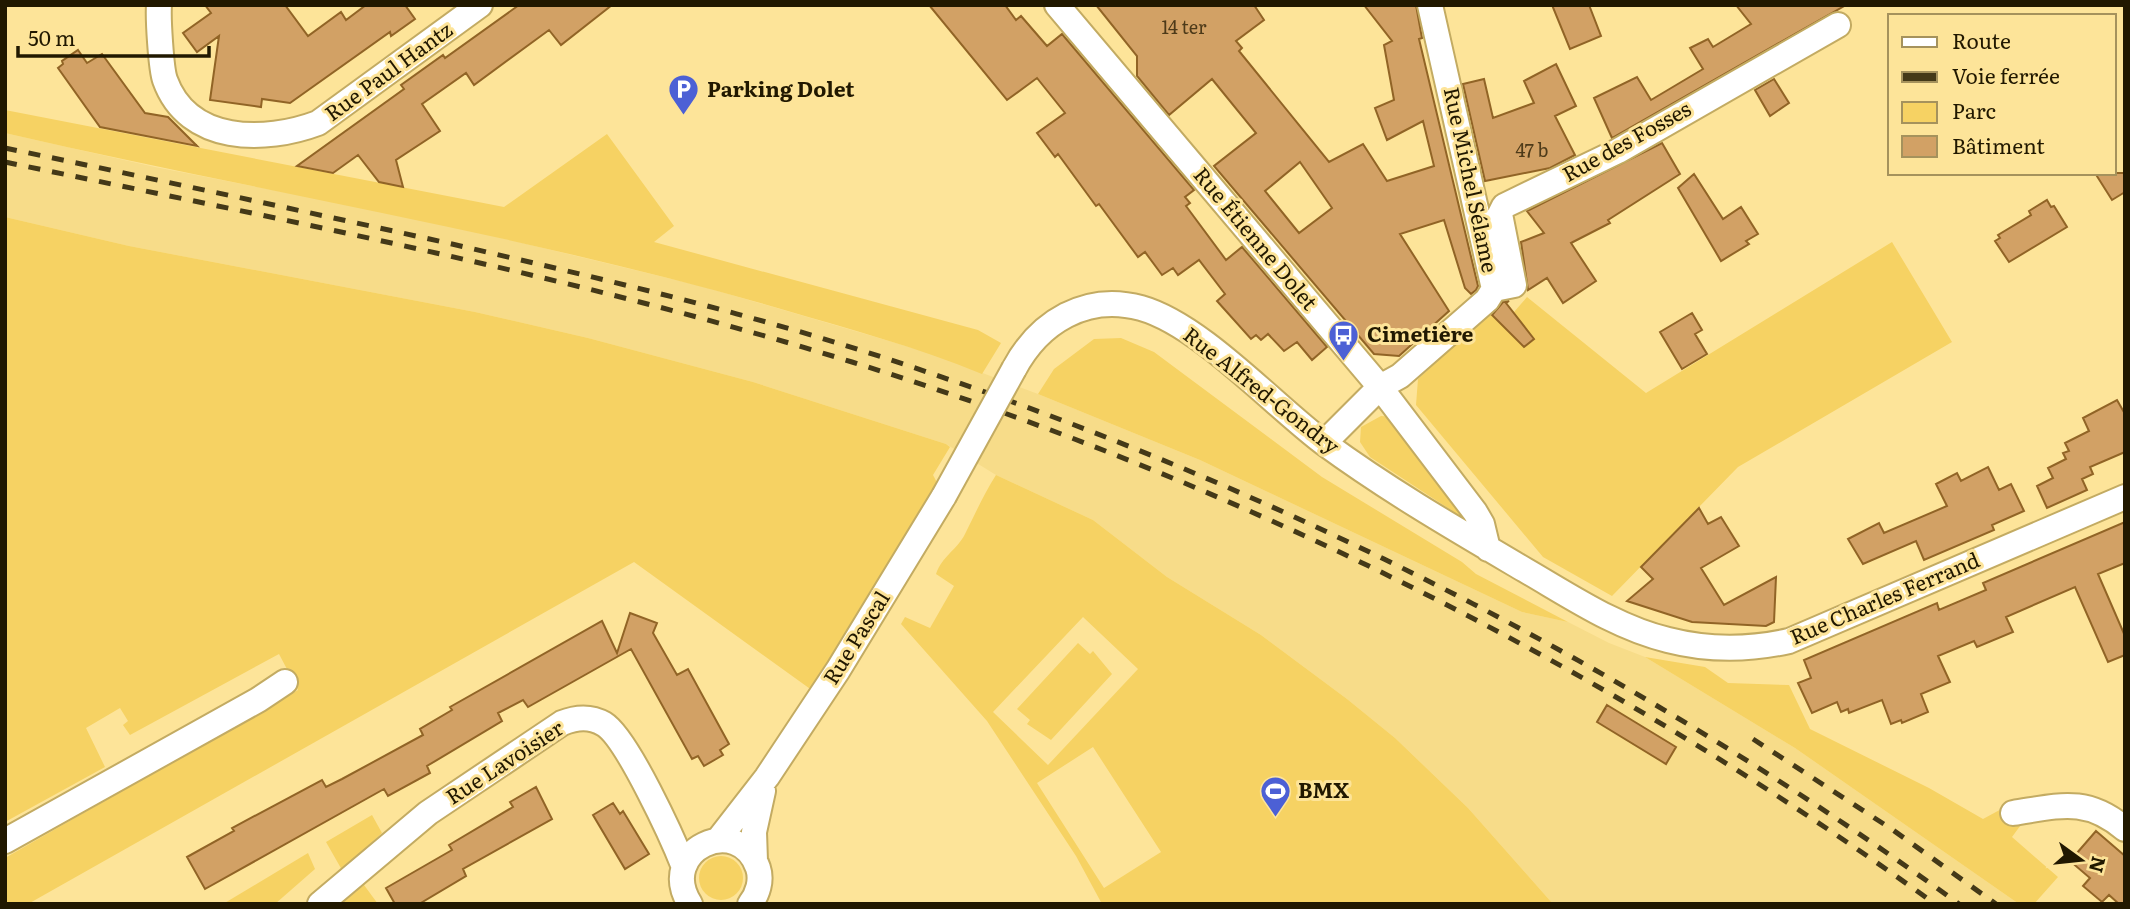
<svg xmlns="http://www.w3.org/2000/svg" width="2130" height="909" viewBox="0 0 2130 909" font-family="Literata,serif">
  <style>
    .built { fill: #f7dc89 }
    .green { fill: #f6d263; fill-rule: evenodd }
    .building { fill: #d2a165; stroke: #916426; stroke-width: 2; fill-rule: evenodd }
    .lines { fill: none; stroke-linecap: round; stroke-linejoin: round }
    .minor-casing { stroke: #c3ab62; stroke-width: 28 }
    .minor { stroke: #fff; stroke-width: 24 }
    .rail { stroke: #443918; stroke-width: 5; stroke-dasharray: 12 12; stroke-linecap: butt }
    .minor-bridge-casing { stroke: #c3ab62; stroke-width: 28; stroke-linecap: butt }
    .minor-bridge { stroke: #fff; stroke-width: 24 }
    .labels { text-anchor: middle; stroke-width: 6; stroke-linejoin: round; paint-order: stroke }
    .number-label { font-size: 18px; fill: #4d3a19 }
    .street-label { font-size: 21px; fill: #211800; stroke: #fde499 }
    .poi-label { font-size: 21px; font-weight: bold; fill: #211800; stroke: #fde499; text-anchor: start }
  </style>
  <rect width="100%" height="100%" fill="#fde499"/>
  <path class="built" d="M5 133 155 167 431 221 701 286 930 353 1038 394 1200 460 1522 612 1568 622 1609 643 1645 657 1795 748 2019 904H1553L1468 808 1395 738 1347 699 1261 635 1167 577 1093 520 996 475 946 444 753 382 588 338 475 312 129 246 5 217Z"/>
  <path class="green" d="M5 110 504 207 607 134 674 226 654 242 978 330 1001 343 982 374C917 347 849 329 781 309 524 234 265 193 5 133Z
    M5 217 129 246 475 312 588 338 753 382 946 444 950 447 933 475 944 496 820 696 634 562 28 904H5V858L298 690 279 654 130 735 123 725 128 721 120 708 86 728 105 767 5 822Z
    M1892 242 1952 342 1738 467 1612 596 1543 557 1416 405 1418 379 1503 301 1514 312 1527 297 1646 393Z
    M1121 338 1154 352 1322 477 1462 562 1476 574 1568 622 1522 612 1200 460 1038 394 1054 369 1094 339Z
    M1381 416 1394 417 1463 514 1460 516 1370 457 1360 442 1361 427Z
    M996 475 1093 520 1167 577 1261 635 1347 699 1395 738 1468 808 1553 904H1102L1076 856 987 721 901 624 905 617 930 628 954 586 936 574C942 556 957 550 965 534 975 514 984 494 996 475ZM1083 617 1138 669 1048 765 993 712ZM1093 747 1161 852 1104 888 1037 783Z
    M1078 643 1090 654 1093 651 1112 674 1051 740 1027 724 1030 720 1017 709Z
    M1645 657 1705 667 1728 683 1789 685 1810 729 1929 788 1983 819 2007 806 2023 822 2012 837 2058 877 2034 904H2019L1795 748Z
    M372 815 382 833 342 870 326 842Z
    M308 853 315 869 275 904H223Z
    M699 878a22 22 0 1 1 44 0a22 22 0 1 1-44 0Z
    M364 885 378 904H341Z"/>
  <path class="building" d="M205 5H285L308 36 341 12 346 20 366 5H405L415 19 391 36 390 32 290 103 262 99 261 107 210 100 219 36 197 52 183 33 211 13Z
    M519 5H612L561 45 549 30 474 85 466 73 422 104 440 131 396 160 403 187 379 182 358 155 333 173 297 166 404 89 401 85 443 55 445 58Z
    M929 5H1005L1016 20 1021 16 1047 46 1062 34 1194 190 1185 197 1190 203 1186 206 1226 260 1242 247 1327 347 1312 360 1297 342 1284 351 1268 334 1261 340 1256 335 1251 339 1217 301 1225 294 1199 260 1178 275 1173 268 1162 275 1145 252 1138 257 1099 204 1096 206 1058 154 1055 157 1037 133 1065 113 1037 78 1007 100Z
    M1096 5H1254L1264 20 1236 41 1242 48 1239 51 1329 162 1363 144 1387 181 1434 166 1423 121 1387 140 1375 108 1394 100 1384 45 1392 41 1364 5H1416L1422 38 1419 39 1478 286 1476 290 1471 294 1465 288 1444 220 1400 234 1449 311 1399 356 1374 354 1214 166 1256 133 1212 79 1169 115 1137 76V56ZM1300 162 1332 208 1299 233 1265 191Z
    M1552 5H1589L1601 36 1570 49Z
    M1736 5H1846L1612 138 1594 98 1637 77 1651 100 1703 69 1690 48 1708 39 1713 47 1751 24Z
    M78 50 87 63 102 54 145 113 168 117 197 146 100 127 58 68 63 64 62 61Z
    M1556 64 1576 106 1555 116 1575 155 1550 168 1485 181 1463 84 1484 79 1493 118 1534 103 1524 81Z
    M1774 79 1789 103 1770 116 1755 90Z
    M1662 143 1680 174 1608 220 1610 223 1571 243 1596 281 1563 303 1547 278 1528 290 1521 242 1544 233 1527 211Z
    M2095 173H2125V192L2112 200Z
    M1694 174 1723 219 1741 207 1758 234 1746 241 1749 244 1721 261 1678 188Z
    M2047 200 2051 207 2054 206 2067 227 2009 262 1995 241 2000 238 1998 235 2031 215 2029 211Z
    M1509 301 1506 303 1534 339 1524 347 1492 315 1503 302Z
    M1692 313 1702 330 1695 334 1707 354 1682 369 1660 332Z
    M2117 400 2125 414V452L2090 467 2093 474 2082 479 2087 490 2047 508 2037 486 2053 478 2048 468 2066 459 2063 453 2069 451 2065 443 2089 431 2083 418Z
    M1988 467 1999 490 2011 484 2024 511 1992 525 1994 530 1924 560 1916 541 1863 564 1848 539 1879 523 1884 533 1947 506 1936 484 1957 473 1961 481Z
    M1699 508 1708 524 1721 517 1739 546 1701 568 1724 605 1776 577 1774 622 1766 626 1692 622 1627 601 1653 579 1641 567Z
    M2125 522V563L2098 574 2125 636V655L2108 662 2075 587 2006 617 2013 632 1977 647 1974 641 1938 656 1950 682 1921 694 1928 712 1902 723 1901 720 1891 724 1882 700 1849 713 1848 709 1841 712 1837 702 1812 713 1798 683 1811 678 1804 660 1937 603 1939 610 1986 590 1983 583Z
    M630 613 657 623 653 633 677 675 688 669 729 744 720 750 723 755 704 766 698 756 692 759 631 649 528 707 523 700 498 713 502 721 427 766 430 773 388 796 384 789 205 889 187 857 234 831 232 828 322 780 326 787 342 779 423 735 420 729 452 710 450 707 602 621 617 653Z
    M1607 705 1676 747 1666 764 1597 722Z
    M536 787 552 819 463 869 466 876 419 904H395L386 888 452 850 449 845 513 807 510 802Z
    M613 803 620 814 623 811 649 854 625 869 593 815Z
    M2096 831 2125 856V904H2119L2109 895 2102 902 2083 886 2090 878 2070 861Z"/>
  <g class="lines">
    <defs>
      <path id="minor" d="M159 5C158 18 161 69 165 80 188 144 265 143 318 123L480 5
        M1057 5 1380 387 1475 512 1482 524 1488 549
        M1494 289 1514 285 1500 214 1504 206 1618 151 1838 25
        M1014 369C1039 322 1086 293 1141 308 1201 325 1272 404 1324 443 1388 490 1457 530 1525 570 1570 596 1617 628 1668 640 1707 650 1749 650 1789 641L2125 497
        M1324 443 1380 387 1400 376 1487 300 1494 289 1430 5
        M2013 813C2059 806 2086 796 2125 829
        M718 840 767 777 838 670 944 496
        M5 841 258 700 285 682
        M755 861 754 832 763 791
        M320 904 428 813 562 723C577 717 590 716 604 724 627 738 673 839 684 867
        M690 904C656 850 739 812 758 868 762 880 758 894 750 904"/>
    </defs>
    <use href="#minor" class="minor-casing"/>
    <use href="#minor" class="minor"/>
    <path class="rail" d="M5 148C154 179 303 211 452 244 590 276 728 308 863 351 1256 476 1626 662 1959 904
      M5 162C289 221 575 276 852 362 1238 482 1608 667 1935 904
      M1753 739 1893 830 1996 904"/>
    <defs>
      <path id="minor-bridge" d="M944 496 1014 369"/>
    </defs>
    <use href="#minor-bridge" class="minor-bridge-casing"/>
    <use href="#minor-bridge" class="minor-bridge"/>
  </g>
  <defs>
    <symbol id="parking-pin" viewBox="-11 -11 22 30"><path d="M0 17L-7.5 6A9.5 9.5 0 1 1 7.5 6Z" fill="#4c60d5" stroke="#fde499"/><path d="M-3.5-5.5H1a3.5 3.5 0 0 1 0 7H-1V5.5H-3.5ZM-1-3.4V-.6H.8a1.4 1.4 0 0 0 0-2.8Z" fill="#fff"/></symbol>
    <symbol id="bus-pin" viewBox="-11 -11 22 30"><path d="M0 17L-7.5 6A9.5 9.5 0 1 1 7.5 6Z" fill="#4c60d5" stroke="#fde499"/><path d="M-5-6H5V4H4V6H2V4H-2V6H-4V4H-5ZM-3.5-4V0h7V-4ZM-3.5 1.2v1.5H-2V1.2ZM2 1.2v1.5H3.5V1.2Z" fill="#fff"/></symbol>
    <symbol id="stadium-pin" viewBox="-11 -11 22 30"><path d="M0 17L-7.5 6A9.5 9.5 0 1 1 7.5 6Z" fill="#4c60d5" stroke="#fde499"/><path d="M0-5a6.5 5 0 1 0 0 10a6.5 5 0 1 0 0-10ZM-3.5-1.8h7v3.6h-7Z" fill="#fff"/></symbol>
  </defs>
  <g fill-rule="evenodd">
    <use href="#parking-pin" x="666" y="72" width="35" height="47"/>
    <use href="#bus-pin" x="1326" y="318" width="35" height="47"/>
    <use href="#stadium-pin" x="1258" y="774" width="35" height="47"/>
  </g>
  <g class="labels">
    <g class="number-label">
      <text x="1184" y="34">14 ter</text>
      <text x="1532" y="157">47 b</text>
    </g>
    <g class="street-label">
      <text transform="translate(389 72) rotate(-36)" y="7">Rue Paul Hantz</text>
      <text transform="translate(1627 142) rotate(-29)" y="7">Rue des Fosses</text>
      <text transform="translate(1470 180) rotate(78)" y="7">Rue Michel Sélame</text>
      <text transform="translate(1255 239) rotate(50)" y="7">Rue Étienne Dolet</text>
      <text transform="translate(1261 391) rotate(38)" y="7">Rue Alfred-Gondry</text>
      <text transform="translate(1885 599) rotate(-23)" y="7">Rue Charles Ferrand</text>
      <text transform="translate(857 638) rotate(-58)" y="7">Rue Pascal</text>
      <text transform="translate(505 763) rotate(-33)" y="7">Rue Lavoisier</text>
    </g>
    <g class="poi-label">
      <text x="707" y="97">Parking Dolet</text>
      <text x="1367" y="342">Cimetière</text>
      <text x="1298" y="798">BMX</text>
    </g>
  </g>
  <rect width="2130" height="909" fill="none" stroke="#211800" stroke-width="14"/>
  <rect x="1888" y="14" width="228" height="161" fill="#fde499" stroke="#a5925c" stroke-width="2"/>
  <rect x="1902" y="37" width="35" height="10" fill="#ffffff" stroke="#a5925c" stroke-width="2"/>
  <text x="1952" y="49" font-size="21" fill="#211800">Route</text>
  <rect x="1902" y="72" width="35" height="10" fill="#443918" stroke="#a5925c" stroke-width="2"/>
  <text x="1952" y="84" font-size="21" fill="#211800">Voie ferrée</text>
  <rect x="1902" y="102" width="35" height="21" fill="#f6d263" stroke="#a5925c" stroke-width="2"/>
  <text x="1952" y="119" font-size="21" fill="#211800">Parc</text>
  <rect x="1902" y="136" width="35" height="21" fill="#d2a165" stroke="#a5925c" stroke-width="2"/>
  <text x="1952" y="154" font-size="21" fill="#211800">Bâtiment</text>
  <g transform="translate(2081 860) rotate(105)" stroke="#fde499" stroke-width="5" paint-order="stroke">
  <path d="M0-5L12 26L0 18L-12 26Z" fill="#211800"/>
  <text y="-10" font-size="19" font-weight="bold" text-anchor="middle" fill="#211800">N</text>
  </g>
  <path d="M18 46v10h191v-10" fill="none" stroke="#211800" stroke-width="3.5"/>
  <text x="28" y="46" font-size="21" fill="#211800" stroke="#fde499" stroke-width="5" paint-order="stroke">50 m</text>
</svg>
